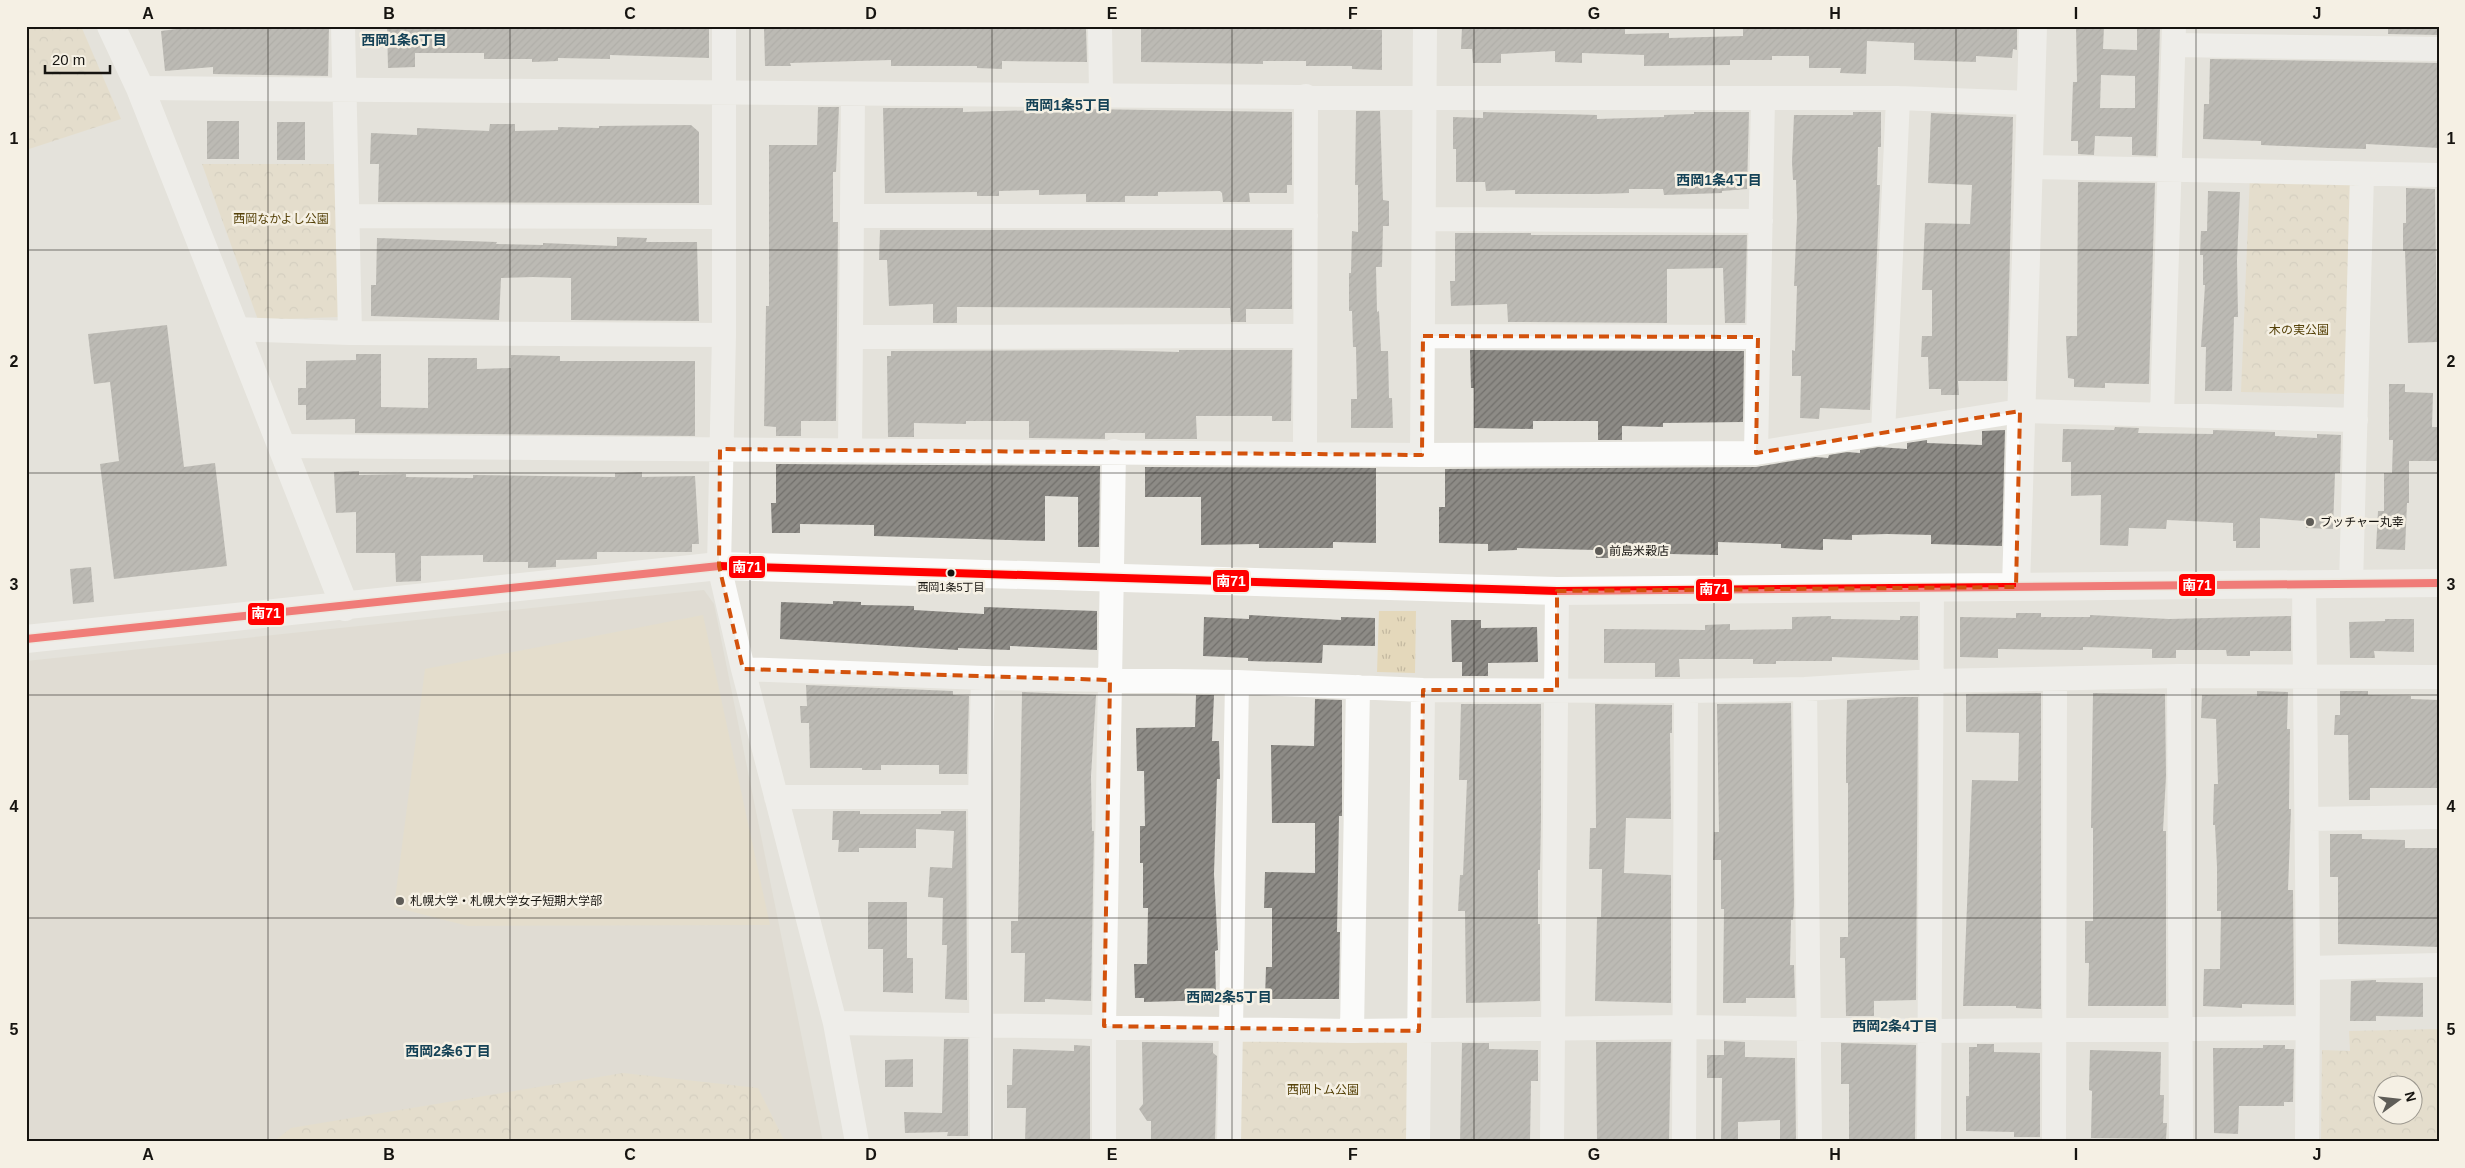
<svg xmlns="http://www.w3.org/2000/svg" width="2465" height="1168" viewBox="0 0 2465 1168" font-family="Arial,'Noto Sans JP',sans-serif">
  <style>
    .built { fill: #dbd6c9 }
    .grass { fill: url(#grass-tufts) }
    .forest { fill: url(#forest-crowns); fill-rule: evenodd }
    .pitch { fill: #e4d8bb }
    .building { fill: url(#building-hatch); fill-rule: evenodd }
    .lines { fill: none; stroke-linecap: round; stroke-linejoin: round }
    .street { stroke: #fbfbfa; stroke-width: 24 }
    .secondary { stroke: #fbfbfa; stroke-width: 28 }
    .bus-1-casing { stroke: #f5f0e4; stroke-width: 11 }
    .bus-1 { stroke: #f00; stroke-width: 8 }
    .marked { fill: none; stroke: #d3520c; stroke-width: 4; stroke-dasharray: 10 6; stroke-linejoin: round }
    .grid { fill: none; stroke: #161410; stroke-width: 1; stroke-opacity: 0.55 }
    .poi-dot { fill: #5e5c57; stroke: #f5f0e4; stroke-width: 2 }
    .bus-dot { fill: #161410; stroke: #f5f0e4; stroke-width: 2 }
    .labels { text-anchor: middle; stroke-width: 5; stroke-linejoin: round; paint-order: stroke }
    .bus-label { font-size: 11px; fill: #161410; stroke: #f5f0e4 }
    .park-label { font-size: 12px; fill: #554108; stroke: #f5f0e4 }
    .poi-label { font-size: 12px; fill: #161410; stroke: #f5f0e4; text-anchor: start }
    .neighbourhood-label { font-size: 14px; font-weight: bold; fill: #154256; stroke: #f5f0e4 }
    .line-badge { stroke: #f5f0e4; stroke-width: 2 }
    .badge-label { font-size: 14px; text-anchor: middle; font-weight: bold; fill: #fff }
    .neatline { fill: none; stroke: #161410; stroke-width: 2 }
    .grid-label { font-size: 16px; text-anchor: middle; font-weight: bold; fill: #161410 }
  </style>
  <defs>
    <pattern id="grass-tufts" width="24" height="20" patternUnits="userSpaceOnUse" patternTransform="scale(1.25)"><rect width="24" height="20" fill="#e4d8bb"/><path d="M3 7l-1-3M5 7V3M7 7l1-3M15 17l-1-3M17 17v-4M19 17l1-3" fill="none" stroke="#c3b8a0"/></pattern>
    <pattern id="forest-crowns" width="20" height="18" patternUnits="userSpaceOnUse" patternTransform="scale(1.25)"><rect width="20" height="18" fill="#e4d8bb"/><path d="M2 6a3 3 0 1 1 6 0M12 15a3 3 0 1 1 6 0" fill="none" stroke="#c3b8a0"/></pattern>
    <pattern id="building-hatch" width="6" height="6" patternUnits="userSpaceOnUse" patternTransform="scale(1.25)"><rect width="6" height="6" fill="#8d8b86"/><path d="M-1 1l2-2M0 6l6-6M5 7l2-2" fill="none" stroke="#72706c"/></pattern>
  </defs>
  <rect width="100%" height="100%" fill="#e4e2db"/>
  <path class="built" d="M704 590 714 604 823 1142H26V661Z"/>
  <path class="grass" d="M1379 611H1416L1415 673 1377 672Z"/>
  <path class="forest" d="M26 26H81L121 119 26 150Z
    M202 164H334L339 317 258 320Z
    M2250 174 2355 185 2353 389 2344 394 2241 392Z
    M2439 1029V1142H2321L2322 1050 2350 1051 2349 1031ZM2382 1086H2412V1116H2382Z
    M1238 1038 1409 1039V1142H1237Z
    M623 1073 758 1088 785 1142H273L291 1128Z"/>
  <path class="pitch" d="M703 615 770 925 468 926 394 907 425 669Z"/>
  <path class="building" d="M199 26H329L328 76 213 74V67L165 71 161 31Z
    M387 26 709 27V58L610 55V59L558 58V61L532 62V59H484V53H415V67L388 68Z
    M814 26 1086 28 1087 62 1002 61V69L977 68V66H891V60L790 63 791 66H765L764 28Z
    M1141 26H1263L1382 30V70L1352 69V66H1306V61H1263V64L1141 62Z
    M1625 26V34L1669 33V38L1743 36V26H1771V29H1841V26H2017V50L2013 49 2012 58 1976 56V62L1914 60V43L1867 41 1866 74 1840 73 1841 68H1809V56H1772V60H1730V65L1644 66V55L1582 53V63L1555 62V51L1501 54V63H1473L1472 49H1461L1462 27Z
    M2076 26H2104L2103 49 2137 50V26H2160L2156 156 2132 155V137L2095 136 2094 155 2078 154V141H2071L2073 82H2077ZM2101 75 2135 76V108H2100Z
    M2388 26H2439V35L2388 34Z
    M2210 59 2439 63V148L2366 144V149L2329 148 2261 145V141L2203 139 2204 104H2209Z
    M818 107H839L836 172H833V222H838L836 421H801V436H776V427L764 426 766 306H769V145H817Z
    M883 108H963V112L1081 109 1292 112V185H1287V193H1249L1250 202H1223L1222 193 1220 191 1158 192V196H1125V202H1086V194L1039 195V190L999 191V196H977V192L885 193Z
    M1356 111H1380L1383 200 1389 201V226H1383L1382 267H1376L1377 312 1379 311 1381 351H1388L1389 398H1392L1393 428H1351V399H1357L1356 347H1353L1352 311H1349V273H1351L1352 231 1358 232V185H1355Z
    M1483 112 1597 115V119L1664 117V115L1694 114V112H1749L1747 189 1722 191V193L1664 195 1663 189H1629V193L1597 194H1515V190L1486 191 1485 182H1456V149H1453V117L1483 118Z
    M1853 112H1881V147H1878L1877 185H1880L1870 410 1820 408 1819 419 1800 418 1801 376H1792V350L1795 351 1797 286H1794L1797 218 1796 180H1793L1792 162 1794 115H1853Z
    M1931 113 2013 117 2007 381H1958L1959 395H1941V389H1929L1928 357H1921L1922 336H1932V290H1922L1925 223 1970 224 1972 185 1928 183Z
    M207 121H239V159H207Z
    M277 122H305V160H277Z
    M490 124H515V131L558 130V127L599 128V126L691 125 699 132V203L378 202 379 164H370L371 133 417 135V128L489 131Z
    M2078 182 2155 183 2149 384 2105 383V388L2074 387V379L2068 378 2066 336H2077Z
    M2406 188 2435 189 2437 342 2408 343 2405 251H2403V223H2406Z
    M2208 191 2240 192 2237 260 2238 317H2234L2232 391H2205L2206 347H2201L2205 285H2203V255H2200L2201 231H2207Z
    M880 230H1292V309H1246V322H1231L1230 308 957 307V323H933V304L889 306 887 260H879Z
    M1455 233H1531V235H1747L1745 323H1725L1723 268 1667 269V323L1508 322 1507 304 1451 306 1450 281H1455Z
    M617 237 647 238 646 242H697L699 321 571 320V278L533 277 501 278 499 320 371 316V285H376L377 238 497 242 496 244 543 245V243L617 246Z
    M167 325 184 467 215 463 227 566 114 579 100 464 119 461 110 382 94 384 88 334Z
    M1110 350 1179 352V350H1292L1291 421H1272V416H1196L1197 439H1145V433H1105V439L1029 438V421H966V424L914 423V437H888L887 356H891V351Z
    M1470 350 1744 351 1743 422 1663 423V427L1622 426V440H1598V421H1533V429L1474 428V388H1471Z
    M356 354H381V407L428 408V358H477V369L511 368V355L560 356V361H695V436L355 433V419L306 420V405H298V388H306V361L356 360Z
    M2389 384H2405V392L2433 393 2432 427H2439V461H2409V503H2407L2405 550 2376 549 2378 511H2384V473H2392L2393 440H2389Z
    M2115 427 2139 428 2138 433 2213 434V430L2275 432V436L2317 438V434L2341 435 2340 473H2335L2333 529 2306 528V521L2260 518V548H2236V541H2233V523L2167 520 2166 529 2129 528 2128 546 2100 545 2101 495 2071 496V462H2062L2063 429 2114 430Z
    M2005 430 2002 546 1931 544V535L1887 534 1852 535V540L1823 539V550L1781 548V544L1718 542V555L1622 553V558H1596V550L1517 548V550L1488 551V544L1439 543V507H1445V469L1756 467 1816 457 1828 458 1829 455 1847 452 1860 453V450L1879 447 1907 449V443L1927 440V443L1982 445V431Z
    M776 464 1100 466 1099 547H1078V497L1045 496V541L874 536V525L800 524V533H772L771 503H776Z
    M1145 467 1376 468V543L1333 542V548H1259V544L1201 545V497H1145Z
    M359 471V475L406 474V477L473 478V475L615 477V473L642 472V477L695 476 699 544H692V552H597V559L556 560V567L528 568V562H483V555L421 556V581L396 582 395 553H356V512L336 513 334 472Z
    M91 567 94 602 73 604 70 569Z
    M833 601 861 602V605L914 606V610L984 614V607L1097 611V650L1010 646V650L958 648V650L780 639 781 602 833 604Z
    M2016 613H2041V617H2090V615L2169 619 2291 616V651H2250V656H2227L2226 650H2176V658H2152V649L2083 647V650L1998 649V658L1960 657V617L2016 618Z
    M1249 615 1341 620V617L1375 618V646L1323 645 1322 663 1248 661V658L1203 656 1204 617 1249 619Z
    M1831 616V619L1900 620V616H1918V660L1832 657V661H1776V664H1753V659H1679L1680 677H1655V663H1604V629L1705 630V625L1730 624V630L1792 629V617Z
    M2385 619H2414V652L2374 651 2375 658H2350L2349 622 2385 621Z
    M1451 620H1481V628L1537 627 1538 662 1488 663V676H1462V662H1452Z
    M806 685 953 691V695L969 696 967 774H939V765H881V770H862V768H810L809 723H801L800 706H807Z
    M2257 691 2288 692 2287 729H2290L2289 809H2291L2288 890H2293L2294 1005 2242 1004V1008L2203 1006 2204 969H2220L2221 911H2217V867L2215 825H2213L2214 784H2218L2216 719 2201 718 2202 695 2257 696Z
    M2340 691H2368V695L2411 696V699L2439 700V788H2370V800H2349L2348 735H2334L2335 715H2340Z
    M1022 692 1096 695 1091 776 1092 831H1094L1091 1001 1045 999V1002H1024L1025 953H1011V921H1018Z
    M2041 693V1009L2016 1008V1006H1963L1972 780 2018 781 2019 733 1966 732V694Z
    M2093 693 2165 694 2166 776 2163 831H2166V1006H2088L2089 963H2085V921H2093V828H2091Z
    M1196 695H1214L1212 741H1219L1220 779H1217L1214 874 1218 950 1215 951 1216 1000 1144 1002V998H1135L1134 964H1147L1148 908H1143V863H1140V826H1145L1144 771H1137L1136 728 1195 727Z
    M1902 697H1918L1916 1000 1874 1001V1016H1846L1845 958H1840V937H1848V783H1846V750L1847 700Z
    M1315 699 1342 700V816H1339L1337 932H1340L1339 999H1265L1266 967H1272V908H1264L1265 872 1315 873V823H1272L1271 745 1314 746Z
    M1791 703 1794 903 1793 920H1791L1790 965H1794L1795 998H1746V1003H1723L1724 909H1721V860H1713L1714 832H1719L1717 704Z
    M1461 704H1541V819L1540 870H1538V924H1540V1001L1466 1003 1465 911H1458L1460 875H1463L1467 780H1459Z
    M1595 704 1672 705V733H1670L1671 819 1626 818 1624 873 1671 875V1003L1595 1001 1597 917H1601L1602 869H1589L1590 828H1596Z
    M833 811H860V814H941V811H966L967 1000 945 999 947 945H942L943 898 928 897 930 867 952 868 954 831 916 829V848H859V852H838L839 840H832Z
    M2330 834H2362V839L2405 840V848H2439V947L2338 944V877H2330Z
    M868 902H907V958H913V993L883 992V949H868Z
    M2376 980V982L2423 983V1017L2376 1016V1021H2350L2351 981Z
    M944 1039H968V1136H947L948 1132 905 1133 904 1112 942 1113Z
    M1724 1041 1745 1042V1057L1795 1058 1796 1142H1780V1120L1738 1122V1142H1721L1722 1078H1707V1055H1724Z
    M1142 1042 1213 1043V1053L1217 1056 1215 1142H1151V1121H1147L1139 1109 1143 1104Z
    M1596 1042H1671L1669 1142H1597Z
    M1462 1043H1489V1049L1538 1050V1081H1531L1530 1142H1460Z
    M1841 1043 1916 1045 1915 1142H1849V1084H1841Z
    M1977 1044H1994V1052L2040 1053V1137H2014V1132L1966 1131V1096H1969V1047H1977Z
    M1074 1045 1090 1046V1142H1025L1026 1108H1007V1085H1012L1013 1049 1074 1051Z
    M2263 1045H2285V1049H2294L2293 1102H2284V1106H2239L2238 1134 2214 1133 2213 1048H2263Z
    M2090 1050 2161 1052 2160 1095H2164L2163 1123H2167L2166 1139 2091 1138 2092 1091 2089 1090Z
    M913 1059V1087H885V1060Z"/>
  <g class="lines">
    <path class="street" d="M343 26 350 333
      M724 26V335L719 566 743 669 835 1023 857 1142
      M1100 26 1101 94
      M2174 45 2439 49
      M140 88 1425 98H1898L2031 103
      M2030 167 2439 175
      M348 216 724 217
      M853 216H1306
      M1424 219 1761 221
      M235 329 350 333 724 335
      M1423 336 1758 337
      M852 337 1305 336
      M2162 415 2174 26
      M1883 434 1898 98
      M281 446 1422 455 1756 453 2020 411 2356 420
      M850 450 853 94
      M1305 453 1306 96
      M1756 453 1763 99
      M1422 455 1425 26
      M2304 584 2308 968 2307 1142
      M2351 585 2362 174
      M743 669 983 678 1237 682 1423 690 1686 691 1805 689 1933 681 2179 676 2439 677
      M2179 676 2181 1142
      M1805 689 1810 1142
      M776 797H980
      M2307 819 2439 817
      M2308 968 2439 965
      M835 1023 1352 1031 1684 1027 1930 1031 2307 1028
      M1352 1031 1358 687
      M982 1142 980 797 983 678
      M1104 1142V1026L1114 451
      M1229 1142 1237 682
      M1418 1142 1423 690
      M1552 1142 1557 591
      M1684 1142 1686 691
      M1929 1142 1932 587
      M2054 1142 2055 680"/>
    <path class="secondary" d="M111 26 140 88 345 607
      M2016 587 2033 26
      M26 639 719 566 1557 591 2439 583"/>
    <defs>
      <path id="bus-1" d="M26 639 719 566 1557 591 2439 583"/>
    </defs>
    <use href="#bus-1" class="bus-1-casing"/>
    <use href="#bus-1" class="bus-1"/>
  </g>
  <path d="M0 0H2465V1168H0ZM1423 336 1758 337 1756 453 2020 411 2016 587 1557 591V690H1423L1419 1031 1104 1026 1110 680 743 669 719 566 720 449 1422 455Z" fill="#e4e2db" fill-opacity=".55" fill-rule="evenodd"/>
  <path class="marked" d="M1423 336 1758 337 1756 453 2020 411 2016 587 1557 591V690H1423L1419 1031 1104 1026 1110 680 743 669 719 566 720 449 1422 455Z"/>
  <path class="grid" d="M268 26V1142M510 26V1142M750 26V1142M992 26V1142M1232 26V1142M1474 26V1142M1714 26V1142M1956 26V1142M2196 26V1142M26 250H2439M26 473H2439M26 695H2439M26 918H2439"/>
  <g class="poi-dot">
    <circle cx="2310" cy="522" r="5"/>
    <circle cx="1599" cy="551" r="5"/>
    <circle cx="400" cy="901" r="5"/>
  </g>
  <circle class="bus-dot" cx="951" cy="573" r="4.5"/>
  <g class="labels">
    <g class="bus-label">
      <text x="951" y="591">西岡1条5丁目</text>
    </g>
    <g class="park-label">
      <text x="281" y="223">西岡なかよし公園</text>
      <text x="2299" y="334">木の実公園</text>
      <text x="1323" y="1094">西岡トム公園</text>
    </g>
    <g class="poi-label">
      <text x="2320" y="526">ブッチャー丸幸</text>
      <text x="1609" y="555">前島米穀店</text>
      <text x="410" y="905">札幌大学・札幌大学女子短期大学部</text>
    </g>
    <g class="neighbourhood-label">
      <text x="404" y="45">西岡1条6丁目</text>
      <text x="1068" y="110">西岡1条5丁目</text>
      <text x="1719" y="185">西岡1条4丁目</text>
      <text x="1229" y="1002">西岡2条5丁目</text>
      <text x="1895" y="1031">西岡2条4丁目</text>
      <text x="448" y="1056">西岡2条6丁目</text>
    </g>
  </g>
  <g class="line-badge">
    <rect x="728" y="555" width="38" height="24" rx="5" fill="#f00"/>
    <rect x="1212" y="569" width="38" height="24" rx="5" fill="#f00"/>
    <rect x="2178" y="573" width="38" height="24" rx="5" fill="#f00"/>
    <rect x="1695" y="578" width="38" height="24" rx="5" fill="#f00"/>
    <rect x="247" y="602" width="38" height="24" rx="5" fill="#f00"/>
  </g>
  <g class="badge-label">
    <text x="747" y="572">南71</text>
    <text x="1231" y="586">南71</text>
    <text x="2197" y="590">南71</text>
    <text x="1714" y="594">南71</text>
    <text x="266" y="618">南71</text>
  </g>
  <rect width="2465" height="1168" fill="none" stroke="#f5f0e4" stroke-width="55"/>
  <g transform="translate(2398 1100) rotate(75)"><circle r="24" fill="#f5f0e4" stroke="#9c988f"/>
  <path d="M0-4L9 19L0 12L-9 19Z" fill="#5e5c57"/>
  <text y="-8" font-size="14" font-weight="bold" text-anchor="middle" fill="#161410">N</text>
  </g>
  <path d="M45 65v8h65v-8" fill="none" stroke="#161410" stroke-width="2.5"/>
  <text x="52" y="65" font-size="15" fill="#161410" stroke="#f5f0e4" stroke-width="4" paint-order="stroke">20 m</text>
  <rect x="28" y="28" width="2410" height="1112" class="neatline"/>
  <g class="grid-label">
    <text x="148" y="19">A</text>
    <text x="389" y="19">B</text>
    <text x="630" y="19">C</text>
    <text x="871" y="19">D</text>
    <text x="1112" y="19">E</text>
    <text x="1353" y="19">F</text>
    <text x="1594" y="19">G</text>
    <text x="1835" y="19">H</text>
    <text x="2076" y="19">I</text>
    <text x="2317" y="19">J</text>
    <text x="14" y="144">1</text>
    <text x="2451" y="144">1</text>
    <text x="14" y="367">2</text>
    <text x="2451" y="367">2</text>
    <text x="14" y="590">3</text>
    <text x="2451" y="590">3</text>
    <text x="14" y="812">4</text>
    <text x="2451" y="812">4</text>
    <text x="14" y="1035">5</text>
    <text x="2451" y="1035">5</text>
    <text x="148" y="1160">A</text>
    <text x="389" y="1160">B</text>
    <text x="630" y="1160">C</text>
    <text x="871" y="1160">D</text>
    <text x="1112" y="1160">E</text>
    <text x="1353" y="1160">F</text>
    <text x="1594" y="1160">G</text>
    <text x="1835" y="1160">H</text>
    <text x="2076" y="1160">I</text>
    <text x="2317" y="1160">J</text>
  </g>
</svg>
